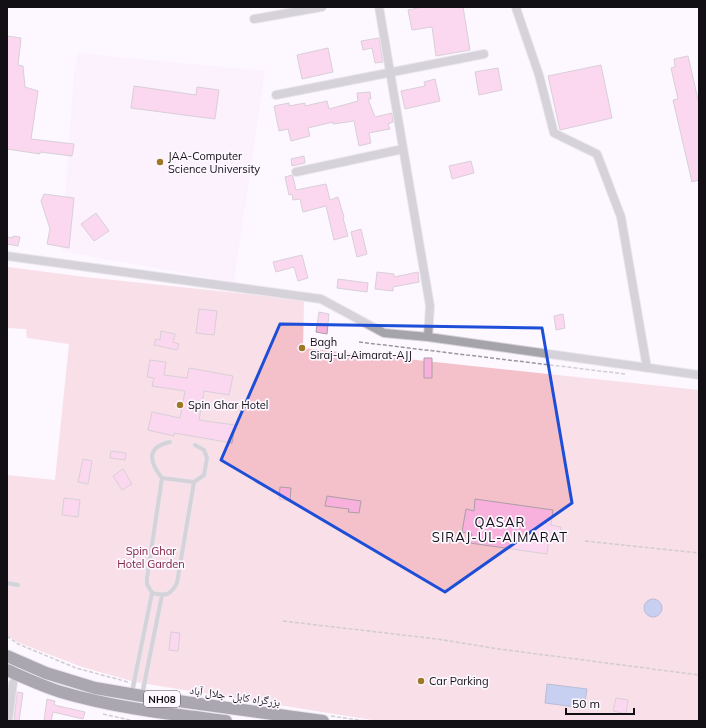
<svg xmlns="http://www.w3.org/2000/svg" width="706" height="728" viewBox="0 0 706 728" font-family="Mulish,'Noto Naskh Arabic',sans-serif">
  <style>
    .built { fill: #f8eafd }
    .green { fill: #f4c0c9 }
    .water { fill: #87a0e0; stroke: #6475a3 }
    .building { fill: #f8b1dc; stroke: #ab9ea6 }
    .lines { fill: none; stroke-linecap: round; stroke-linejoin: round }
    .lane-casing { stroke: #d8d2da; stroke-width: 5.5 }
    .street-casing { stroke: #d8d2da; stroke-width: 10 }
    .highway-casing { stroke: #d8d2da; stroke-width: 14 }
    .path { stroke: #9b979d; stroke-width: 1.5; stroke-dasharray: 4 2; stroke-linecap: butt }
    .lane { stroke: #a5a4aa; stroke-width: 4 }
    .street { stroke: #a5a4aa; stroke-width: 8 }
    .highway { stroke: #484652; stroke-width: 12 }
    .marked { fill: none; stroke: #1d4ed8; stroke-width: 3; stroke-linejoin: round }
    .poi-dot { fill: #9f7826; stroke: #fdf7ff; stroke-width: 1.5 }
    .labels { text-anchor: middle; stroke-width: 3.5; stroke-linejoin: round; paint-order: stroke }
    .shield { fill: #fdf7ff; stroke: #59555b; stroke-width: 1 }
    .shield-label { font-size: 10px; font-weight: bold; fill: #131015 }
    .poi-label { font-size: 11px; fill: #131015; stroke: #fdf7ff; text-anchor: start }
    .park-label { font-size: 11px; fill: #812540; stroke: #fdf7ff }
    .street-label { font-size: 11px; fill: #131015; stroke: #fdf7ff }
    .quarter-label { font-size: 13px; letter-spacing: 1px; fill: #131015; stroke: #fdf7ff }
  </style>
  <rect width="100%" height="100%" fill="#fdf7ff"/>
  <path class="built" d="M78 53 265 71 234 282 61 251 74 73Z"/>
  <path class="green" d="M8 267 85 277 304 300 303 348 699 390V721H378L135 682 82 667 17 642 7 635V475L55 480 69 344 27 338 26 329 7 328Z"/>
  <path class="water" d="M644 608a9 9 0 1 1 18 0a9 9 0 1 1-18 0Z
    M547 684 587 689 584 708 545 703Z"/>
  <path class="building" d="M423 7H463L470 50 436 56 432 27 412 30 408 10Z
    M7 36 21 38 18 65 23 66 25 87 38 91 31 139 74 144 72 156 40 152V154L7 149Z
    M379 38 383 62 375 63 372 48 363 50 361 41Z
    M328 48 333 72 302 79 297 55Z
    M688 56 699 104V180L692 182 673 100 678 99 671 68 675 67 674 59Z
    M601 65 612 118 560 130 548 76Z
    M498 68 502 90 479 95 475 72Z
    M435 79 440 101 405 109 401 91 425 86 424 82Z
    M134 86 196 95 197 87 219 90 215 119 131 108Z
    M370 92 371 99H368L375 117 392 113 393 122 388 124 390 129 369 133 371 143 359 146 354 121 333 124V122L308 128 310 136 291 141 288 129 279 131 274 106 289 103V106L305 103V106L327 101 329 109 358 101 357 93Z
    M304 156 305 163 292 166 291 159Z
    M471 161 474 173 452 179 449 166Z
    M292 175 293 177 296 190 326 184 330 200 338 197 344 217 343 218 348 236 334 240 326 206 303 212 300 199 293 200 292 194 289 195 285 177Z
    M44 194 74 198 69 248 47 244 50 229 41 201Z
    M96 213 109 231 94 241 81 224Z
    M361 229 367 254 357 257 351 232Z
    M13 236 20 237 18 246 7 244V237L13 238Z
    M302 255 308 278 298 281 294 267 276 272 273 262Z
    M377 272 394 274V277L418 272 419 282 393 287V291L375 289Z
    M338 279 368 283 367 292 337 288Z
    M199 309 217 311 214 335 196 333Z
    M319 312 329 314 327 334 316 332Z
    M563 314 565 328 556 330 554 316Z
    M161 331 175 334 173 342 179 344 177 350 154 345 156 339 160 340Z
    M424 358H432V378H424Z
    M150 360 166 362 164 375 187 378 189 368 233 376 229 395 204 391 199 420 235 425 232 443 174 433V436L148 430 152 412 180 418 185 391 152 386 154 378 147 377Z
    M111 451 126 453 125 460 110 458Z
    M83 459 92 461 88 484 78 482Z
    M123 469 132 484 122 490 113 476Z
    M280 487 291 488 290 501 279 499Z
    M327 496 361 501 359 513 348 512 349 509 325 506Z
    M64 498 80 500 78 517 62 515Z
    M475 499 553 510 551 525 561 527 559 540 549 538 547 554 470 543 472 534 462 532 466 509 474 511Z
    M171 632 180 633 178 651 169 650Z
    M17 692 23 693 19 721H14Z
    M616 698 628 700 626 714 613 711Z
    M47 699 55 701 54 705 85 712 83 719 53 712 51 721H44Z"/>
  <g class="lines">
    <defs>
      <path id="lane" d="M170 442C146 447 149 462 162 478L194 482 204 475 207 458 204 450 195 445
        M162 478 147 578V584L152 593C166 596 170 596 177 583L194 482
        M7 583 18 585
        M132 692 152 593
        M142 695 162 595"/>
      <path id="street" d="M379 7 430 306 428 337
        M517 7 516 8 539 75 554 133 597 154 621 217 647 368
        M254 19 322 7
        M276 95 484 54
        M296 172 403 149
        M7 256 321 299 384 333 428 337 699 375
        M8 721 13 683"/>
      <path id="highway" d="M7 656 46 673 95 688 142 696 323 721
        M7 670C25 678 42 686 61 692 115 708 171 714 226 721"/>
    </defs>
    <use href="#lane" class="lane-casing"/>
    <use href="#street" class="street-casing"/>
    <use href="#highway" class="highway-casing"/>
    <path class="path" d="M359 342 625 374
      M585 541 699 553
      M283 621 437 639 499 649 699 675
      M7 636 18 644 76 668 128 682
      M103 714 134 721
      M331 716 365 721"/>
    <use href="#lane" class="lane"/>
    <use href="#street" class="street"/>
    <use href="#highway" class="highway"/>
  </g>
  <path d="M0 0H706V728H0ZM280 324 542 328 572 503 445 592 221 460Z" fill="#fdf7ff" fill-opacity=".55" fill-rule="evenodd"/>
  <path class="marked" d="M280 324 542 328 572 503 445 592 221 460Z"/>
  <g class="poi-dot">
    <circle cx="160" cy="162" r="4"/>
    <circle cx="302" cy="348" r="4"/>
    <circle cx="180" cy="405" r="4"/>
    <circle cx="421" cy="681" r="4"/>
  </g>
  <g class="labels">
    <rect class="shield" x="144" y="691" width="36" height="16" rx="3"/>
    <g class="shield-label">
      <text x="162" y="703">NH08</text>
    </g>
    <g class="poi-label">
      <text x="168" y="160">JAA-Computer<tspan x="168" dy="13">Science University</tspan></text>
      <text x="310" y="346">Bagh<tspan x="310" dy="13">Siraj-ul-Aimarat-AJJ</tspan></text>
      <text x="188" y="409">Spin Ghar Hotel</text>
      <text x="429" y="685">Car Parking</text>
    </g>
    <g class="park-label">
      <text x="151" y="555">Spin Ghar<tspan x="151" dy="13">Hotel Garden</tspan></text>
    </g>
    <g class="street-label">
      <text transform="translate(235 696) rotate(8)" y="4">بزرگراه کابل- جلال آباد</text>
    </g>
    <g class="quarter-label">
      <text x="500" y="527">QASAR<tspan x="500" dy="15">SIRAJ-UL-AIMARAT</tspan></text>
    </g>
  </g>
  <rect width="706" height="728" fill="none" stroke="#131015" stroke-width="16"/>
  <path d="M566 708v6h68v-6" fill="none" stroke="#131015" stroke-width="2"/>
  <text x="572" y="708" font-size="12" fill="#131015" stroke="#fdf7ff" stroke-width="3" paint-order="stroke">50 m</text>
</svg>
